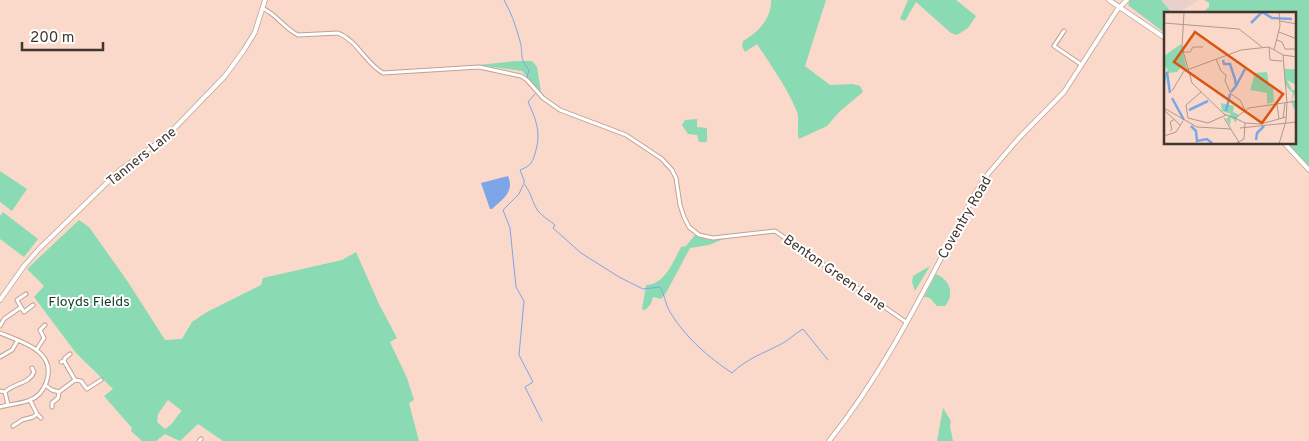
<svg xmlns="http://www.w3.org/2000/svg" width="1309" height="441" viewBox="0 0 1309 441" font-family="Overpass,sans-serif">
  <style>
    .education { fill: #ead0cb }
    .green { fill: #8adab4; fill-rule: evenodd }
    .water { fill: #7da6e8 }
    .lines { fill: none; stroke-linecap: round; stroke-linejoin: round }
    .stream { stroke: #7da6e8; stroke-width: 1 }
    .street-casing { stroke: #c0a193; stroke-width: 5 }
    .secondary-casing { stroke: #c0a193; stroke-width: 5.5 }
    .street { stroke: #fff; stroke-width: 3 }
    .secondary { stroke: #fff; stroke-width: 4 }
    .labels { text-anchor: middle; stroke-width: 4; stroke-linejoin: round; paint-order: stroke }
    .street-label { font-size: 14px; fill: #433630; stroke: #fff }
    .park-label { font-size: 14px; fill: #133b2a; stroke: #fff }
    .inset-river { fill: none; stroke: #7da6e8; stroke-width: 2.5 }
    .inset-road { fill: none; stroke: #b1988c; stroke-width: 1 }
    .view { fill: #d85610; fill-opacity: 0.15; stroke: #d85610; stroke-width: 2.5 }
    .inset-edge { fill: none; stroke: #433630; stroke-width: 2.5 }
  </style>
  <rect width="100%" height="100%" fill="#fad9ca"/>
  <path class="education" d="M1161 0H1199L1176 14H1173Z"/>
  <path class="green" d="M771 0H826L805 66 830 85 853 84 860 86 863 92 839 112 827 126 799 139C796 129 800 120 797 112 788 89 770 64 757 44L745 52 742 46 743 41C758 33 772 18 771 0Z
    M908 0H956L976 16 968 28 957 35 951 33 916 2 905 21 900 19Z
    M1130 0H1161L1173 14H1165V33L1129 6 1128 5Z
    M1204 0H1309V166L1288 144H1295V14H1203V12L1209 7V3Z
    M516 61H532L537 67 541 92 522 71 478 65Z
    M697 119V127L707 128V141L706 142H699L697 135 688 134 682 125 685 120Z
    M0 171 27 189 12 211 0 202Z
    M3 212 38 239 24 257 0 239V216Z
    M79 220 89 227 128 282 165 340 182 339 192 322 207 312 261 285 263 278 342 260 356 252 379 304 397 338 390 342 407 378 414 400 409 403 419 441H223L198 424 180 441 165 434 156 441H142L131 431 132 428 104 396 113 389 76 353 34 297 44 286 27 269ZM168 400 182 411C175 417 174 424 165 429L157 422 158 414Z
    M695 235 708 240 726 238 709 245 690 248 666 293 661 299 653 297 651 304 645 310 642 309 646 285C665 285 674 260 681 247L686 246Z
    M930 266 915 291 912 282 913 276Z
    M936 274C950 280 955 294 945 306H937C932 301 932 297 924 297Z
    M943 408 951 421 950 426 953 441H937Z"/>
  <path class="water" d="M508 176C515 192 502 200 492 209H490L481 183Z"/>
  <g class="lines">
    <path class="stream" d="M504 0C511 12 516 26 520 41 524 55 518 57 529 70L527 77 538 90
      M535 94 528 102C536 119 541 132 536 150 533 162 531 166 520 170L524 180V184C531 192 532 202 538 211 542 216 549 220 555 225L553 228 581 253 619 277 643 289 660 287C665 295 665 304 670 312 685 337 708 357 732 373 747 358 765 353 783 343 790 339 796 333 803 329L828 360
      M523 185 519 194 503 210 510 228 516 287 524 301 519 355 533 382 525 387 542 421"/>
    <defs>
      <path id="street" d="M264 9C277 15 285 29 298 35L338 33C358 41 365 63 383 73L479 67 521 76 527 80 543 98 560 110 626 135 662 159 672 170 676 178 680 205 684 217 689 227 699 235 713 238 775 231 906 322
        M1064 31 1054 46 1082 65
        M21 307 24 312 33 305
        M0 326 4 319 21 307 17 300 26 294
        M0 333C22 342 58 351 46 383 43 391 38 397 30 400 21 404 10 404 0 407
        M37 349 44 338 40 330 45 325
        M0 357 12 350 18 340
        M64 361 65 358 70 354
        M61 362 64 361 75 380
        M45 385 52 390 59 392 75 380 81 381 87 389 101 380
        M0 391 5 392C14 383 29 384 34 372L32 368
        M5 392 8 405
        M52 407V403L58 398 59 392
        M37 414 41 418
        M13 426 22 420 33 417 37 414 30 400
        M199 441 201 439"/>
      <path id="secondary" d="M1109 0 1165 38
        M1285 144 1309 170
        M0 300 24 266 39 249 119 171 167 136 225 76 244 50 255 32 265 0
        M829 441C890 365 930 277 976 192L988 174 1018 139 1064 92 1117 10 1127 0"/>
    </defs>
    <use href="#street" class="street-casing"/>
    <use href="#secondary" class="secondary-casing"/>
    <use href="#street" class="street"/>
    <use href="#secondary" class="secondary"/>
  </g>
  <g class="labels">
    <g class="street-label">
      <text transform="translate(141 156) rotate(-39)" y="5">Tanners Lane</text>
      <text transform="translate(964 217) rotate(-60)" y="5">Coventry Road</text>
      <text transform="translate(835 272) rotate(35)" y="5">Benton Green Lane</text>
    </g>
    <g class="park-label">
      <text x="89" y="306">Floyds Fields</text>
    </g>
  </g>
  <g transform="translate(1164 12)">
    <rect width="132" height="132" fill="#fad9ca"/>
    <path d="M17 32 23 58 17 55 13 60 4 61 0 74 1 61 4 58 0 53V44ZM120 57H132V73L123 68 128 78H132L127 90H132L130 98 127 89 129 81 121 73ZM103 60 105 73 109 76 110 90 103 92V81L86 78 91 61ZM57 91 70 94 69 100 74 102 72 111 67 105 66 114 62 107 67 102 58 99Z" fill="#8adab4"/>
    <path class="inset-river" d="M98 0 108 6 128 7M87 11 98 0M59 48 60 52H66L71 67 72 74 67 80M3 60 6 81M72 74 81 57M8 86 20 108M25 98 44 89M62 99 66 82M27 114 32 119 33 129 43 127 49 132M92 128 93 121 100 114"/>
    <path class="inset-road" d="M20 0 18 35 28 71 60 102 71 106M116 9 133 12M0 11 75 17 98 35M115 20 133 27M113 28 118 30 121 37H133M105 35 106 48 118 49M110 38 116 14 115 0M18 40H26L29 35H39M119 43 123 91M52 47 57 59 62 63 61 69 67 82 76 88 81 98M8 79 20 59 77 38 105 35 119 43 133 45M113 92 115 107M0 96 33 115 67 117M0 98 16 113M24 106 44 111 62 103M24 106 22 93 37 80M60 106 76 132M71 106 85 96 133 89M119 106 121 91M81 111 97 112 122 105M76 116 133 110M6 119 8 117 6 110 11 107M0 124 12 120 19 109M71 132 80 127 81 111 71 106M115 132 122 109 123 90"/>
    <path class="view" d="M31 20 119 82 98 111 10 50Z"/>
    <rect width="132" height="132" class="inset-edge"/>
  </g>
  <path d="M22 42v8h81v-8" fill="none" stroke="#433630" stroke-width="2.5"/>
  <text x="30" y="42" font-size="15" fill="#433630" stroke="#ffffff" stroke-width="4" paint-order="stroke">200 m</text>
</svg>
